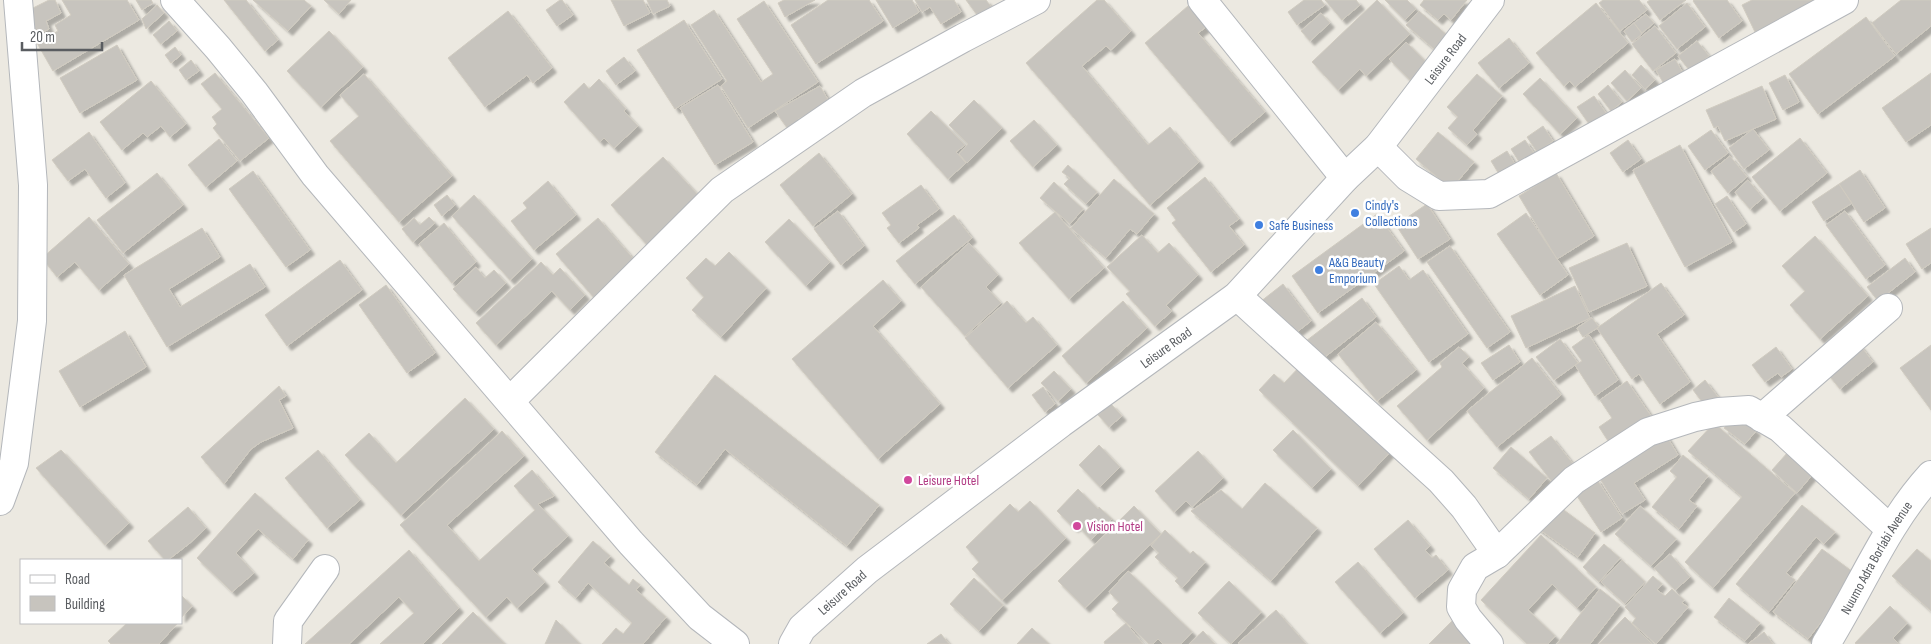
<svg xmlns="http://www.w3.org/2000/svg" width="1931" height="644" viewBox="0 0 1931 644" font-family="'Sofia Sans Condensed',sans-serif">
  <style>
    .building { fill: #c7c4be; stroke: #d0cbc0; filter: url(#shadow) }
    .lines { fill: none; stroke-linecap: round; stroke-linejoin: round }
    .minor-casing { stroke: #b4b7bb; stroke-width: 30 }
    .minor { stroke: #fff; stroke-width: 28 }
    .shop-dot { fill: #3f7fe0; stroke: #fff; stroke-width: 2 }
    .hotel-dot { fill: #d1479c; stroke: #fff; stroke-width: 2 }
    .labels { text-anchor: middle; stroke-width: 5; stroke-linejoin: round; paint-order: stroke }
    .street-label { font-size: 14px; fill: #5a5d61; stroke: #fff }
    .shop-label { font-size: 14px; fill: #366cbe; stroke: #fff; text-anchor: start }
    .hotel-label { font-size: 14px; fill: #b23c85; stroke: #fff; text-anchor: start }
  </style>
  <defs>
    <filter id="shadow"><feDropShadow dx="4.5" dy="4.5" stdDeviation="1" flood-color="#0004"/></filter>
  </defs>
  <rect width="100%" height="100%" fill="#ece9e1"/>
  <path class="building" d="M49 0H55L61 13 46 21 49 29 31 38V9Z
    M62 0H127L139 20 53 71 37 43 58 31 55 25 71 15Z
    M136 0H151L153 3 142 10Z
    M224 0H246L278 40 265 51Z
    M253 0H304L311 6 288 31Z
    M324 0H351L339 14Z
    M560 0H562L573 15 557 26 546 10Z
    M611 0H643L650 13 624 26Z
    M647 0H667L670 6 653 14Z
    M784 0H815L785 17 778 3Z
    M828 0H869L883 21 816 64 791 25Z
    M876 0H912L919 12 893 28Z
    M915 0H954L961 12 941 24 930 7 922 12Z
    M966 0H986L993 9 980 19Z
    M1097 0H1104L1131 31 1111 50 1106 46 1082 66 1148 145 1170 127 1199 162 1150 205 1026 63Z
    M1304 0H1321L1325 5 1297 25 1288 12Z
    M1325 0H1356L1360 5 1342 20Z
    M1377 0 1410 34 1366 76 1360 69 1338 90 1312 62Z
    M1385 0H1407L1416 9 1405 20Z
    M1424 0H1467L1451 20 1444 14 1438 20 1420 5Z
    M1603 0H1639L1647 10 1620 31 1599 3Z
    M1650 0H1686L1660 20 1647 2Z
    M1694 0H1727L1742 21 1719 38 1693 1Z
    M1752 0H1815L1817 3 1755 32 1742 5Z
    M1901 0H1931V26L1896 54 1872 23Z
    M764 1 818 82 748 128 721 86 727 81 691 25 714 10 761 82 773 74 737 19Z
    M1596 3 1628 43 1575 87 1570 81 1564 86 1536 53Z
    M1687 3 1705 27 1677 49 1659 26Z
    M157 5 164 13 146 29 142 19Z
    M1188 6 1206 27 1198 33 1265 112 1229 142 1145 43Z
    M508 11 552 68 533 83 527 75 485 107 448 58Z
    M1419 11 1447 35 1434 49 1406 25Z
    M1321 13 1330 23 1310 41 1301 31Z
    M1646 14 1654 23 1642 33 1634 23Z
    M1866 17 1895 56 1818 114 1789 74Z
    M684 20 722 79 675 109 637 50Z
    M169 21 177 31 161 44 153 35Z
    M1634 23 1642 34 1632 42 1624 31Z
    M1655 26 1676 53 1653 71 1632 44Z
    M329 31 363 67 321 107 287 71Z
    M1509 38 1529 63 1499 88 1478 63Z
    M1697 41 1709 56 1690 71 1678 56Z
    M1406 42 1427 63 1410 80 1389 59Z
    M117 45 137 80 80 113 60 78Z
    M175 47 181 55 171 63 165 55Z
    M624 57 635 71 616 85 606 71Z
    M1675 59 1683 73 1664 84 1656 70Z
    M191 60 199 71 186 80 179 70Z
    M1641 65 1655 80 1645 89 1632 75Z
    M1625 70 1641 88 1627 101 1611 83Z
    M215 73 269 138 240 161 213 128 217 124 212 117 222 109 201 84Z
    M1931 73V125L1906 142 1882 108Z
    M364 74 452 176 399 222 330 141 359 116 340 95Z
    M1477 74 1502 96 1473 130 1477 134 1467 145 1448 128 1458 117 1447 107Z
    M1785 75 1799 102 1783 110 1769 83Z
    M1540 78 1577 118 1560 134 1523 94Z
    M599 79 626 109 624 111 638 126 614 148 604 138 600 142 564 102 584 83 589 89Z
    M151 81 186 124 170 137 161 126 147 137 143 133 122 150 100 122Z
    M718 85 753 142 715 165 680 108Z
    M1608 85 1622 102 1611 111 1598 94Z
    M820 86 831 105 815 110 798 119 803 124 790 132 775 111Z
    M1762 86 1776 119 1725 141 1718 126 1714 128 1706 110Z
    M1594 96 1606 113 1589 124 1577 107Z
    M974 100 1002 128 967 163 959 154 968 144 949 125Z
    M931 111 965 145 956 152 966 163 948 179 907 134Z
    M1034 120 1057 145 1033 167 1010 141Z
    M1543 126 1553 141 1537 152 1527 137Z
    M1753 129 1769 150 1744 169 1729 148Z
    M1711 130 1728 153 1705 170 1688 146Z
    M89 132 125 183 106 198 85 169 68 181 52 160Z
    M1438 132 1474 162 1451 189 1416 159Z
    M1800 138 1827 173 1780 211 1752 177Z
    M219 139 237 161 206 187 188 165Z
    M1525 140 1536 156 1521 165 1511 149Z
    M1628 140 1641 159 1623 172 1610 153Z
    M1680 145 1732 242 1685 267 1633 170Z
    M1507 151 1518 169 1502 179 1491 161Z
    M819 153 852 194 813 226 780 185Z
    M1730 156 1747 177 1728 193 1711 171Z
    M663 157 701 198 648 246 611 205Z
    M1068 165 1097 192 1086 204 1064 184 1070 178 1062 172Z
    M1860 170 1885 208 1864 222 1839 184Z
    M253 171 310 250 286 267 229 189Z
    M157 173 183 205 123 253 97 220Z
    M1556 173 1594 236 1557 259 1519 196Z
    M1205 177 1239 219 1229 226 1244 245 1211 272 1172 223 1176 220 1167 208Z
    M1114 179 1154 214 1137 234 1130 229 1106 258 1071 228Z
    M1748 180 1763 198 1750 209 1735 192Z
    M548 181 576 215 534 250 511 221 527 208 523 203Z
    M1054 182 1083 209 1070 224 1040 198Z
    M1839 184 1852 203 1824 221 1812 202Z
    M921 185 939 209 917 225 919 228 899 243 887 228 891 225 882 213Z
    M447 195 455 205 442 216 434 205Z
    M474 195 532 259 510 280 452 216Z
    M1727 196 1746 224 1734 232 1715 204Z
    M1427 204 1450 239 1418 259 1396 225Z
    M838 211 864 246 841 265 814 229Z
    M1845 211 1885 265 1866 279 1826 225Z
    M1055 212 1104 268 1069 299 1019 243Z
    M1526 213 1568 275 1540 295 1497 234Z
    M1377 214 1404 251 1318 313 1292 276Z
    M954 215 972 238 915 284 896 261Z
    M89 217 129 264 99 290 75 262 57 277 42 258Z
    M429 217 435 223 413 242 402 229 414 218 420 225Z
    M598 218 637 263 595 299 556 254Z
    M789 219 830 262 806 286 765 242Z
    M444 223 476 262 452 283 419 244Z
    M202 228 220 257 169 289 180 307 250 264 265 287 167 347 124 275Z
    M1931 228V263L1922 269 1906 244Z
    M1142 235 1158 253 1169 243 1198 275 1166 305 1172 311 1155 326 1126 294 1130 291 1107 267Z
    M1815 236 1868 296 1820 339 1790 305 1805 291 1782 266Z
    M969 243 998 275 986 287 1001 303 965 336 921 287Z
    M1627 243 1647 286 1589 312 1569 268Z
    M1450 246 1510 332 1487 348 1427 262Z
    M729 252 766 288 721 337 692 310 704 297 686 278 706 258 715 266Z
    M1905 258 1915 272 1878 301 1867 287Z
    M340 260 362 290 287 346 265 315Z
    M541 262 553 275 560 268 585 295 570 310 552 291 496 345 476 323Z
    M1399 266 1409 280 1423 270 1468 334 1429 362 1374 284Z
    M476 267 485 278 494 270 506 283 475 312 453 289Z
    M883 280 901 301 873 326 940 404 878 459 792 359Z
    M1661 283 1684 315 1657 334 1690 382 1660 404 1639 374 1632 379 1597 328Z
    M1283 284 1311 321 1288 339 1260 302Z
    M386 285 435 353 407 373 359 305Z
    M1575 286 1590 318 1526 348 1511 316Z
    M1362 298 1376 317 1321 360 1306 341Z
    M1007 301 1026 323 1033 317 1057 345 1008 388 965 338Z
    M1123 301 1147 328 1086 383 1062 356Z
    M1592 318 1599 327 1583 337 1577 328Z
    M1376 322 1416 370 1377 401 1338 354Z
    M125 331 146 367 80 407 59 371Z
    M1589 335 1618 380 1595 396 1575 365 1582 361 1572 347Z
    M1560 339 1578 363 1554 380 1536 357Z
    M1859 344 1873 362 1840 389 1826 372Z
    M1509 345 1520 362 1493 380 1481 363Z
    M1931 345V410L1900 368Z
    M1459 347 1469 357 1462 363 1484 388 1427 440 1397 406 1442 367 1440 363Z
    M1776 347 1792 369 1781 377 1778 373 1765 382 1752 365Z
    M1532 358 1561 395 1497 447 1467 411Z
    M1304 362 1394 448 1358 486 1259 390 1274 374 1284 383Z
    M1054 371 1071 389 1058 401 1041 383Z
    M715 375 879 505 847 546 725 449 697 485 655 452Z
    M1705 380 1718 397 1706 407 1693 390Z
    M1627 381 1651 416 1610 444 1599 427 1612 418 1600 400Z
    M279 386 286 396 279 400 293 428 261 442 251 449 224 484 201 457Z
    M1043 387 1055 404 1045 412 1032 395Z
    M465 398 494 429 401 515 345 455 369 433 396 463Z
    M1111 404 1122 416 1109 427 1098 415Z
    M1736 414 1756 431 1745 444 1724 428Z
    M1714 423 1795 493 1713 588 1685 562 1742 497 1688 451Z
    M1293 430 1331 469 1312 488 1273 450Z
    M502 431 524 456 447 525 479 561 535 510 514 486 532 470 554 496 538 504 568 536 532 569 545 582 517 608 507 597 486 617 400 525Z
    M1664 432 1678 455 1634 483 1645 500 1622 514 1597 474Z
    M1551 436 1574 465 1552 482 1529 452Z
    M1099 445 1120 467 1100 487 1079 465Z
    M1511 447 1547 478 1529 499 1493 468Z
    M61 450 129 523 105 545 36 468Z
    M318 450 360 500 327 528 285 478Z
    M1198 451 1223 478 1192 507 1186 501 1174 512 1155 491Z
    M1788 452 1813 474 1797 493 1772 470Z
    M1683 455 1708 476 1689 500 1697 506 1679 529 1652 507 1677 477 1670 471Z
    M1596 478 1622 518 1601 532 1575 493Z
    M1265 483 1317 528 1271 581 1191 511 1221 490 1242 509Z
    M1078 489 1098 509 1099 507 1112 519 1091 540 1077 525 1074 528 1057 511Z
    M255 493 308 540 293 559 258 529 236 553 254 573 232 592 197 558Z
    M1030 501 1066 538 1002 600 972 569 979 562 966 547 1010 504 1018 512Z
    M1553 502 1595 533 1578 557 1536 527Z
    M1802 505 1835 532 1824 544 1816 537 1786 573 1795 580 1769 612 1736 584Z
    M1134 506 1161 534 1085 608 1058 581Z
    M1640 506 1676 539 1651 566 1615 534Z
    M188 507 206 528 190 543 168 560H165L148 541Z
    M1408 520 1430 546 1425 550 1432 558 1436 555 1448 570 1415 598 1374 549Z
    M1165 530 1190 554 1193 551 1205 562 1182 588 1175 581 1178 578 1155 557 1159 553 1151 546Z
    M1541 535 1596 587 1577 608 1552 584 1528 610 1555 636 1548 644H1527L1481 600Z
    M593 541 610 556 604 563 629 585 633 579 640 585 636 590 666 617 643 644H602L616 628 623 634 632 623 588 583 576 598 558 582Z
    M1604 544 1620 558 1599 582 1583 567Z
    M1822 549 1857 575 1808 639 1773 612Z
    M1917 549 1931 561V611L1892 576Z
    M409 550 459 608 423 644H380L414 613 399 597 349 644H305Z
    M1670 554 1690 577 1675 590 1654 568Z
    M1622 560 1645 582 1625 604 1601 582Z
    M1358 562 1403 613 1380 633 1335 582Z
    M1128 571 1192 632 1181 644H1163L1158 639 1153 644H1149L1112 609 1119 602 1109 592Z
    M1653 576 1662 584 1657 590 1665 596 1672 589 1684 600 1682 603 1688 607 1656 644 1632 623 1636 618 1625 607Z
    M974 578 1003 605 979 631 950 604Z
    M1229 581 1261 612 1231 644 1198 613Z
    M1600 589 1620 605 1590 644H1557Z
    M181 595 192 606 181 618Z
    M1729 598 1760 623 1745 641 1714 617Z
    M1890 606 1907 623 1893 638 1899 644H1856L1855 643Z
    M1276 610 1306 644H1239L1238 643Z
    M473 612 505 644H442Z
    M1625 617 1652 644H1599Z
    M556 620 580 644H545Z
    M1452 621 1477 644H1429Z
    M127 623H178L159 644H111L108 641Z
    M1126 623 1143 644H1105L1104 642Z
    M1032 628 1049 644H1017Z
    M1203 631 1215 644H1189Z
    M1764 632 1773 644H1748Z
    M941 634 949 644H927Z"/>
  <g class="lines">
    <defs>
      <g id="minor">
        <path d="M175 0 218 48 254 92 315 175 631 543 700 617 735 644"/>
        <path d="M1202 0 1345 178"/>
        <path d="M1378 147 1408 177 1439 196 1489 194 1844 0"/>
        <path d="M1237 296 1441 481 1464 507 1497 554 1475 567 1462 590 1461 607 1468 619 1489 644"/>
        <path d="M510 401 722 190 863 93 963 38 1036 0"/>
        <path d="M1762 418 1888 308"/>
        <path d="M0 501 14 463 32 321 33 185 18 0"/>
        <path d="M1497 554 1574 480 1648 432 1695 417 1719 412 1749 410 1780 428 1890 529"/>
        <path d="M287 644 288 621 325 569"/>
        <path id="s1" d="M793 644 802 628 867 570 1061 423 1237 296 1345 178 1378 147 1490 0"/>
        <path id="s2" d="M1826 644C1861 588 1886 524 1931 475"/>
      </g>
    </defs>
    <use href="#minor" class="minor-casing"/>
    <use href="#minor" class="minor"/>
  </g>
  <g class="shop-dot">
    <circle cx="1355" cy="213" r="5"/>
    <circle cx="1259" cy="225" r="5"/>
    <circle cx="1319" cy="270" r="5"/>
  </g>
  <g class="hotel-dot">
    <circle cx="908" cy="480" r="5"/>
    <circle cx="1077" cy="526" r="5"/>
  </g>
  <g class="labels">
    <g class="street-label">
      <text dy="5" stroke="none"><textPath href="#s1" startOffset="882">Leisure Road</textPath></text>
      <text dy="5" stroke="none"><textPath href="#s1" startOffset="478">Leisure Road</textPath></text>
      <text dy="5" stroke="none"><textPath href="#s2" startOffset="100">Nuumo Adra Borlabi Avenue</textPath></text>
      <text dy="5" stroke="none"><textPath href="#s1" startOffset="72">Leisure Road</textPath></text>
    </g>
    <g class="shop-label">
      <text x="1365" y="210">Cindy's<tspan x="1365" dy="16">Collections</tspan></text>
      <text x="1269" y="230">Safe Business</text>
      <text x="1329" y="267">A&amp;G Beauty<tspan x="1329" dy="16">Emporium</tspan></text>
    </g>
    <g class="hotel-label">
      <text x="918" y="485">Leisure Hotel</text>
      <text x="1087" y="531">Vision Hotel</text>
    </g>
  </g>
  <rect x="20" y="559" width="162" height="65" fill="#ffffff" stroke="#bdbec0"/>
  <rect x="30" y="575" width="25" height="8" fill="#ffffff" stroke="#bdbec0"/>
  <text x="65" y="584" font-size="15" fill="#5a5d61">Road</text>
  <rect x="30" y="596" width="25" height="15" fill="#c7c4be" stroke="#bdbec0"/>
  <text x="65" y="609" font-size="15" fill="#5a5d61">Building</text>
  <path d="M22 42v8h80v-8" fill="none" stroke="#5a5d61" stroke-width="2.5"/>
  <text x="30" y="42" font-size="15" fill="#5a5d61" stroke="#ffffff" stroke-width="4" paint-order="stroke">20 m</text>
</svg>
